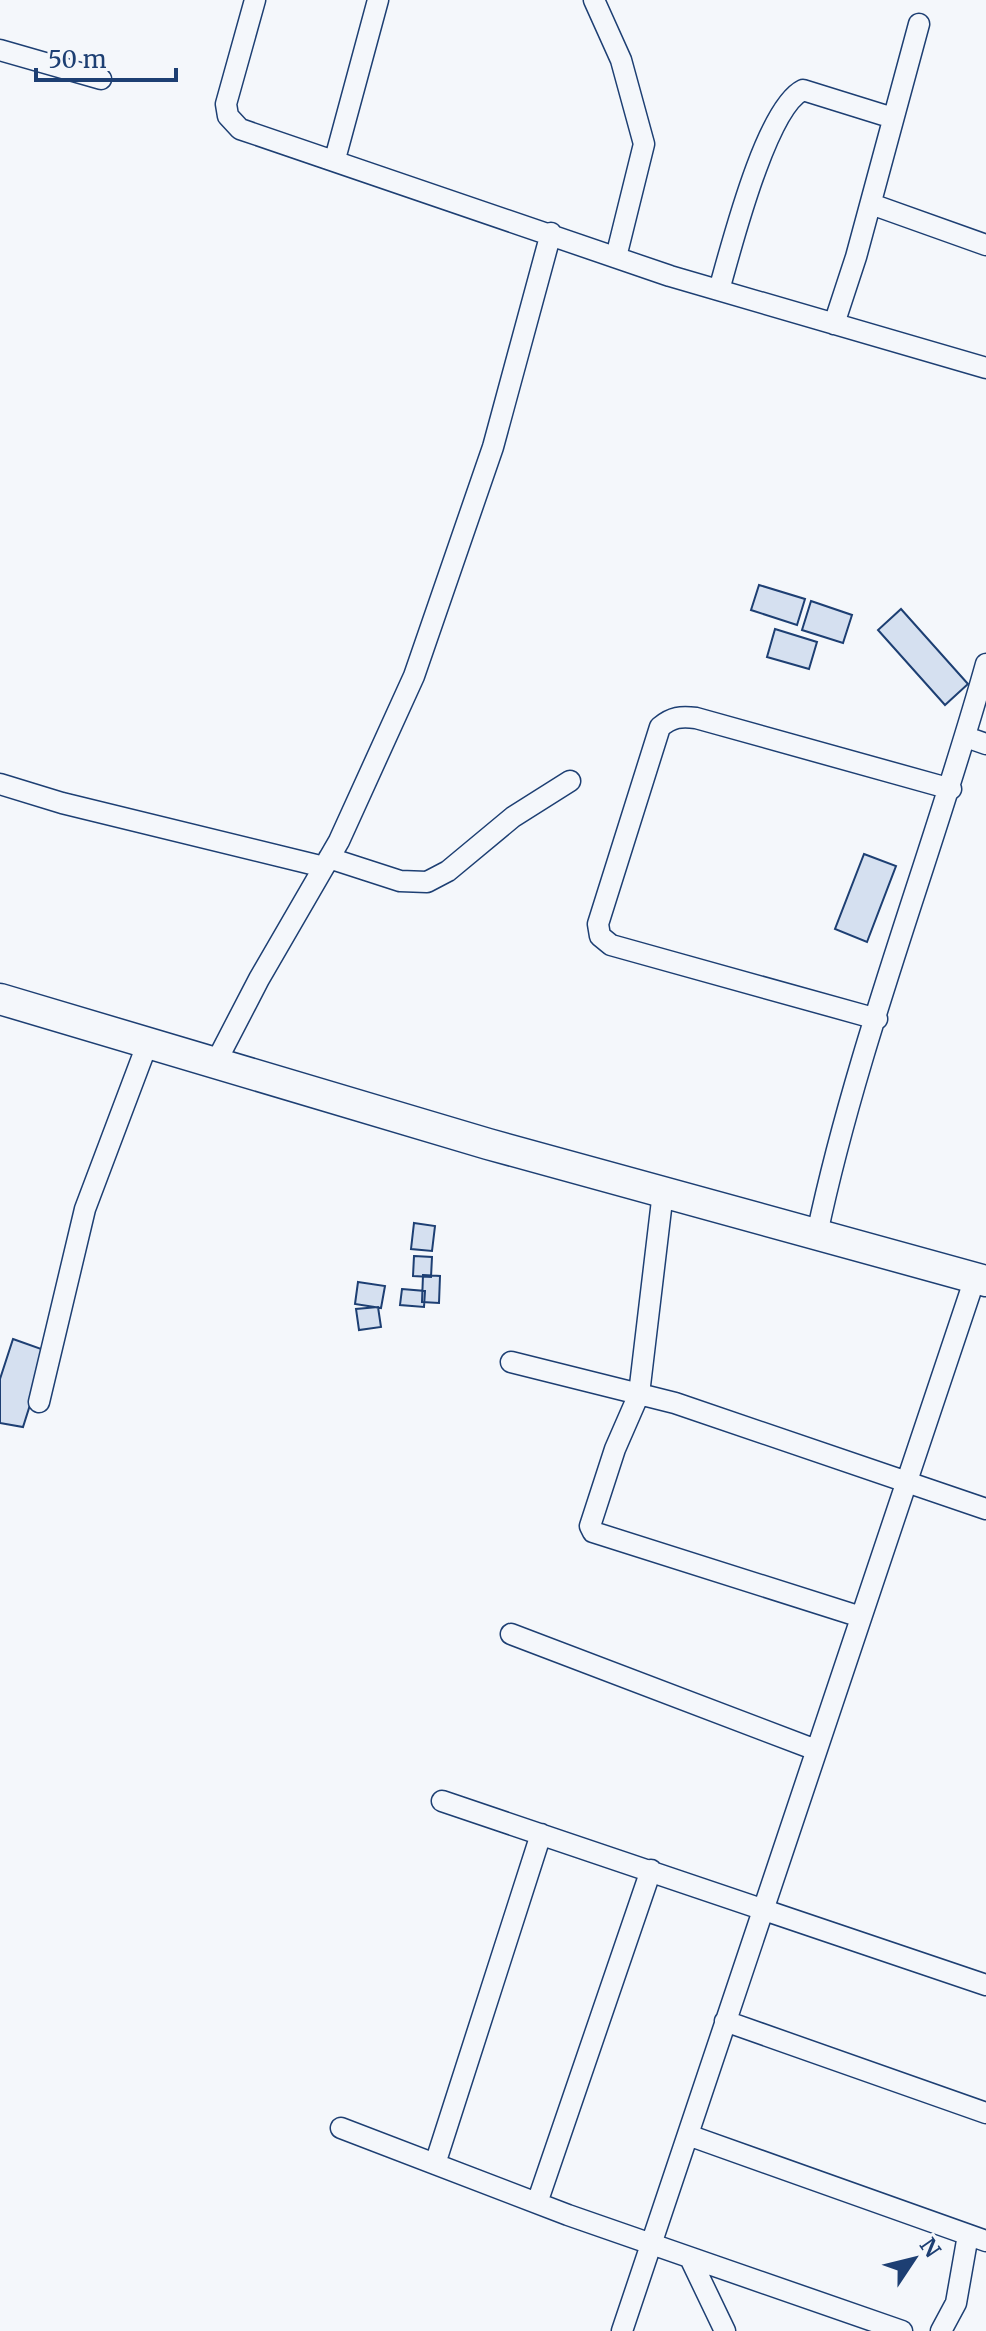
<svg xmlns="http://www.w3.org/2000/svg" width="986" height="2331" viewBox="0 0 986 2331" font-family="Merriweather,serif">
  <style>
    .building { fill: #d5e0f0; stroke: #1d3f73; stroke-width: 2 }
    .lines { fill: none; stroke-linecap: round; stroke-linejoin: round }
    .minor-casing { stroke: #1d3f73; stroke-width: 23 }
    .highway-casing { stroke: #1d3f73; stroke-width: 33 }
    .minor { stroke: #f4f7fb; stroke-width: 20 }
    .highway { stroke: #f4f7fb; stroke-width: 30 }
  </style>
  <rect width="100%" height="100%" fill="#f4f7fb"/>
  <path class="building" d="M759 585 805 599 797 625 751 610Z
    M811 601 852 615 843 643 802 630Z
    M901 609 968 684 945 705 878 630Z
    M775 629 817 642 809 669 767 657Z
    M864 854 896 866 867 942 835 929Z
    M414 1223 435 1226 432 1251 411 1249Z
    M414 1256 432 1257 431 1277 413 1276Z
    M423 1275 440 1276 439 1303 422 1302Z
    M358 1282 385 1286 381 1308 355 1304Z
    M402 1289 425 1291 424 1307 400 1305Z
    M378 1307 381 1327 359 1330 356 1309Z
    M13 1339 47 1351 23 1427 0 1423V1379Z"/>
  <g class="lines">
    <defs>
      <path id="minor" d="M255 0 226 104 228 116 240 129 670 276 986 368
        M594 0 621 60 644 144 616 257
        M0 50 101 79
        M335 159 378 0
        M871 204 986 245
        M719 290C731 248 766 108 803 90L893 118
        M834 324 856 257 919 24
        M966 737 986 744
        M0 784 62 803 324 867
        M329 858 400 881 427 882 448 871 513 817 570 781
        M877 1019 611 945 600 936 598 924 660 727C672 717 681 716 696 718L951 789
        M216 1062 259 979 339 841 414 676 493 447 551 233
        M663 1192 639 1394 615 1449 590 1526 593 1532 861 1617
        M817 1234C858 1041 933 854 986 664
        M511 1362 675 1403 986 1509
        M39 1402 85 1209 148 1042
        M511 1634 816 1750
        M442 1801 986 1985
        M725 2021 986 2113
        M341 2128 568 2215 902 2331
        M688 2135 986 2241
        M435 2164 541 1834
        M537 2203 651 1870
        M690 2258 725 2331
        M622 2331 975 1278
        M941 2331 956 2303 968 2235"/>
      <path id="highway" d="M0 999 488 1144 986 1281"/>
    </defs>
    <use href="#minor" class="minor-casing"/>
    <use href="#highway" class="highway-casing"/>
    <use href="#minor" class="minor"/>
    <use href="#highway" class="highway"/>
  </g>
  <g transform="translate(914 2259) rotate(55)" stroke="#f4f7fb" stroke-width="6" paint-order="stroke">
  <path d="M0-6L14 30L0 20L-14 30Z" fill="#1d3f73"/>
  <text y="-12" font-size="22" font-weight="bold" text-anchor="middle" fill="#1d3f73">N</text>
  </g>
  <path d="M36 68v12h140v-12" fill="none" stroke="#1d3f73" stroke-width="4"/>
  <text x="48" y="68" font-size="24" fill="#1d3f73" stroke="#f4f7fb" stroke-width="6" paint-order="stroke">50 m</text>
</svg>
